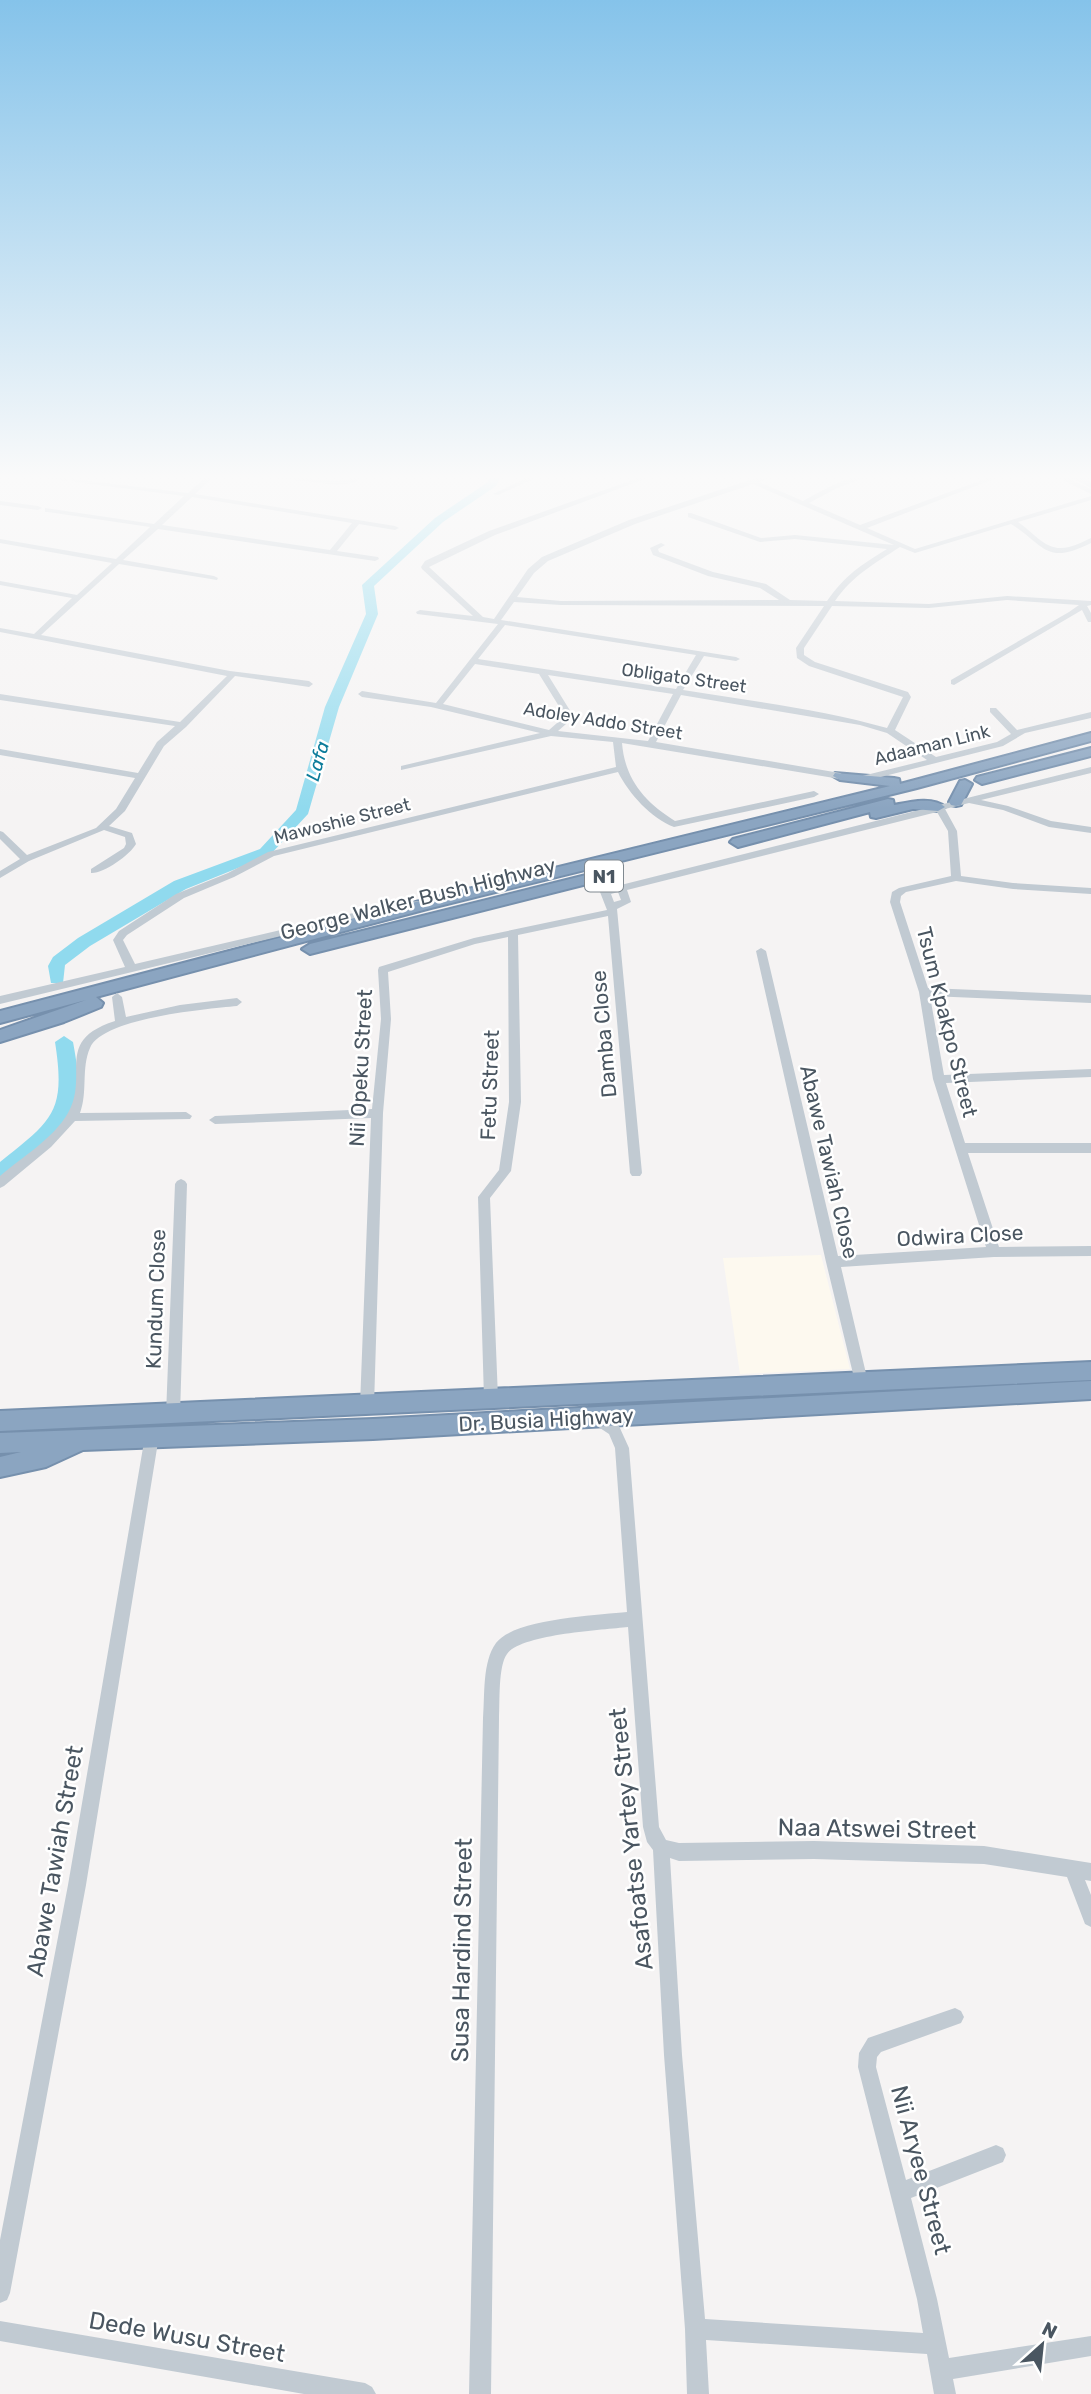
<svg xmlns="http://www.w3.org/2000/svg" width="1091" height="2394" viewBox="0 0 1091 2394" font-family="Rubik,sans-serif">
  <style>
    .commercial { fill: #fdf9ef }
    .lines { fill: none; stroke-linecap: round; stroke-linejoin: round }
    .river { fill: #90daee; fill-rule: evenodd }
    .highway-casing { stroke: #7690ad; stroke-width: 4 }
    .minor { fill: #c1cad2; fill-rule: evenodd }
    .major { fill: #b3c2d1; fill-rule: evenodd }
    .highway { fill: #8ba5c1; fill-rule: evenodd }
    .labels { text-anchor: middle; stroke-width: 5; stroke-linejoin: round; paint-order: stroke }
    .far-street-label { font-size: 18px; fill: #4a5661; stroke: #fff }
    .far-water-label { font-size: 19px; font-style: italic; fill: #0c7c9b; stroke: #fff }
    .shield { fill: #fff; stroke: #808990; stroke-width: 2 }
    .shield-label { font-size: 19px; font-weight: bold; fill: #4a5661 }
    .street-label { font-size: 21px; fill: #4a5661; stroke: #fff }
    .near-street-label { font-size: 24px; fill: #4a5661; stroke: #fff }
  </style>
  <rect width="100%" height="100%" fill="#f5f3f3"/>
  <path class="commercial" d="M821 1255 850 1369 740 1374 723 1258Z"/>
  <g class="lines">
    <path class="river" d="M492 474H502L496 486 443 522 374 586 378 614 339 707 308 814 270 855 186 889 90 946 65 965 63 983H51L48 966 53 957 78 938 174 881 260 849 296 810 325 707 366 614 362 585 435 518 488 482Z
      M64 1036 73 1042C76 1059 80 1079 77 1096 71 1131 32 1157 7 1177L0 1179V1162C53 1120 66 1112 55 1042Z"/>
    <defs>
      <path id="highway" d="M1091 733V741L917 788 431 908 96 997 103 1003 101 1007 64 1022 0 1042V1030L86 1000 0 1023V1011L431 898 890 786 840 780 833 776 835 773 894 778 899 779 900 784Z
        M1091 748V756L982 784 975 780 977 777Z
        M965 780 972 784 961 805 956 806 951 805 949 802 960 781Z
        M888 799 893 800 894 805C909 802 933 796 945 807L938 811 913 809 876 818 871 817 870 812 738 847 730 842 733 839Z
        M590 874 595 876 598 879 595 882 310 954 302 949 310 944Z
        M1091 1362V1380L0 1431V1411Z
        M1091 1381V1399L373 1439 83 1450 46 1467 0 1477V1457L21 1452 0 1453V1433L373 1419Z"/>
    </defs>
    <use href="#highway" class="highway-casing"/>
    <path class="minor" d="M28 474H45L68 479 65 481Z
      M209 474H216L195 494 395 526 399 528 395 530 359 524 337 551 378 557 379 559 375 561 158 529 123 560 214 576 218 578 217 580 119 564 41 635 230 671 309 681 313 684 309 687 235 676 186 727 164 746 125 811 109 826 132 833 136 844C130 855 103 874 91 873V869L124 848 126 844 125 837 104 830 29 861 0 878V871L20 859 0 839V831L3 832 27 855 96 828 116 809 135 778 0 755V749L138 773 157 742 175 726 0 700V694L180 722 227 676 0 632V628L34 634 72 598 0 585V581L77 595 112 563 0 543V539L116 559 150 527 48 512H45V508L154 524 184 496 75 482 72 480 73 479 188 493ZM192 497 352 523 330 550 162 525Z
      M260 474C286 474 312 481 338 481 350 481 359 474 370 474L353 483 337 485 263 476Z
      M535 474H544L498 495 493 494Z
      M649 474H658L495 535 429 567 483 617 494 619 528 569 542 557 629 520 768 474H778L759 482 803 501C825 489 850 474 875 474L837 488 809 503 860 525 998 474H1007L867 528 915 549 1091 496V500L1018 522C1035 533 1046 553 1069 547 1077 545 1084 541 1091 538V543C1045 566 1045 545 1011 524L915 553 900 547C874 564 853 575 835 601L929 604 1007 596 1091 601V605L1087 606 1091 613V622H1088L1082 610 954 685 951 684V680L1069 612 1079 605 1007 600 929 608 832 606 804 648V655L815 662 908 692 911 697 895 730 936 757 997 742 1011 734 990 712V708H996L1017 730 1091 712V718L1025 733 1003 746 861 782 858 781V777L927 760 887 733 860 725 681 695 656 742 840 773 845 776 840 779 622 743C625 780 645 802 675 821L814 791 819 794 814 797 674 827C651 818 629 794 618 772L274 856 234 877 184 898 127 935 123 940 135 964 396 903 419 901 424 904 419 907 396 909 339 922 0 1004V996L125 967 113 940 119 931 176 894 228 873 268 852 616 767 613 742 551 736 401 770V766L540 733 431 707 362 697 358 694 362 691 436 703 498 624 417 614 416 612 420 610 473 616 422 569 421 567 425 561 489 531ZM753 484 894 545 795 535 761 538 691 513H688V517L760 542 795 539 887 549C860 566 846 574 827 601L790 600 766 584 713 572 659 552 658 549 665 545 661 543 650 548 653 555 708 576 760 588 779 600 561 601 517 597 534 573 548 561 635 524ZM514 602 561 605 824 606 796 648 797 658 809 666 903 697 887 728C821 709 751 701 683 690L704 656 736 661 740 659 736 657 501 620ZM505 625 696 655 676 689 478 659ZM475 664 539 674 565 716 549 730 443 704ZM548 675 673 694 648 741 558 731 574 717Z
      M1050 474H1059L1091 489V494Z
      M0 501 38 506 42 508 38 510 0 505Z
      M1091 767V773L981 800 1008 806 1051 821 1091 827V833L1049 827 1003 810 969 803 945 809 957 831 961 876 1013 883 1091 888V894L1013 889 956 881 906 892 901 896 900 902 928 988 1091 995V1003L930 996 944 1075 1091 1069V1077L946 1083 965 1143H1091V1153H968L999 1247 1091 1246V1256L994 1257 841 1267 868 1382 866 1386 861 1388 856 1386 826 1262 756 951 761 948 766 951 838 1256 986 1247 933 1079 919 992 890 902 892 892 899 888 951 876 948 831 937 812 627 890 631 902 617 909 642 1173 640 1176H632L630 1173 608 916 518 935 521 1102 511 1171 490 1198 498 1398 496 1402 491 1404 486 1402 484 1398 478 1197 499 1170 509 1102 508 937 475 944 388 972 391 1019 383 1113 374 1406 372 1410 367 1412 362 1410 360 1406 371 1118 215 1124 209 1120 215 1116 372 1109 381 1019 378 970 379 967 474 938 607 910 600 892 601 890ZM618 892 621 900 614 902 611 894Z
      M117 993 122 997 126 1017 180 1005 237 998 242 1002 237 1006C206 1009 102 1018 90 1048 81 1068 88 1092 80 1113L186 1112 192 1116 190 1119 75 1121 51 1147 4 1186 0 1188V1176C22 1157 53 1139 68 1113 90 1074 53 1041 115 1021L112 997Z
      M181 1179 185 1181 187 1184 180 1415 178 1419 173 1421 168 1419 166 1415 175 1184 177 1181Z
      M596 1412 619 1426 629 1448 659 1827 666 1840 679 1843 814 1841 984 1846 1091 1863V1881L1085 1880 1091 1895V1927L1085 1924 1067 1877 984 1864 814 1859 679 1861 670 1858 682 2055 705 2319 923 2333 917 2299 858 2067 859 2053 868 2038 955 2008 961 2011 964 2017 961 2023 881 2052 877 2057 876 2067 906 2180 996 2145 1003 2148 1006 2155 1003 2162 911 2198 937 2299 949 2358 1091 2336V2356L953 2379 956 2394H934L927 2354 706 2340 709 2394H687L685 2329 664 2055 653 1850 647 1842 643 1827 628 1627C603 1630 521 1634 507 1654 498 1666 500 1702 499 1718L491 2394H469L483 1718C485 1696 482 1662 496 1643 513 1619 598 1615 627 1612L615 1448 609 1434 591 1422 589 1418 591 1414Z
      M152 1430 157 1432 159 1436 86 1885 10 2293 7 2300 0 2303V2240L68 1885 145 1436 147 1432Z
      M0 2321 365 2383 372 2387 376 2394H304L0 2341Z"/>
    <path class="major" d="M1064 474H1075L1091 482V488Z"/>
    <use href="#highway" class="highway"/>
  </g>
  <linearGradient id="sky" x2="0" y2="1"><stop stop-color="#85c3ea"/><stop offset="0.59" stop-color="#fafafa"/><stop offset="1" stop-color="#fafafa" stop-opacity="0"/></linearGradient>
  <rect width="1091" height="809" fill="url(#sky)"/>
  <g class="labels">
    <g class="far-street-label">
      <text transform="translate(684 678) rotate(8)" y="6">Obligato Street</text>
      <text transform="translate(603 721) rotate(9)" y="6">Adoley Addo Street</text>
      <text transform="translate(932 745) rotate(-14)" y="6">Adaaman Link</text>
      <text transform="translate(342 821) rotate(-14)" y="6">Mawoshie Street</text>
    </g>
    <g class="far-water-label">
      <text transform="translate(317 761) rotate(-74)" y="7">Lafa</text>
    </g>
    <rect class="shield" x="585" y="860.5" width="38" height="31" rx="5"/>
    <g class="shield-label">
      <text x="604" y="883">N1</text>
    </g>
    <g class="street-label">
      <text transform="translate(418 899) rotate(-14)" y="7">George Walker Bush Highway</text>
      <text transform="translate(947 1022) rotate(76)" y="7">Tsum Kpakpo Street</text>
      <text transform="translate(604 1034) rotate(-95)" y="7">Damba Close</text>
      <text transform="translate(361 1068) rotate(-87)" y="7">Nii Opeku Street</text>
      <text transform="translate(490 1085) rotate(-88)" y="7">Fetu Street</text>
      <text transform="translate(829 1162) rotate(77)" y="7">Abawe Tawiah Close</text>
      <text transform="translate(960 1236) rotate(-3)" y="7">Odwira Close</text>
      <text transform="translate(156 1299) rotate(-88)" y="7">Kundum Close</text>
      <text transform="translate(546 1420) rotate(-3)" y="7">Dr. Busia Highway</text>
    </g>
    <g class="near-street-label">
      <text transform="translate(877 1829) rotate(1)" y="8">Naa Atswei Street</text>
      <text transform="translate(631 1839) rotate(-96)" y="8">Asafoatse Yartey Street</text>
      <text transform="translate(55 1861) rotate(-80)" y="8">Abawe Tawiah Street</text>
      <text transform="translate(462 1950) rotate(-89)" y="8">Susa Hardind Street</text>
      <text transform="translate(921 2170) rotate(75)" y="8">Nii Aryee Street</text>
      <text transform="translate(187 2337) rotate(10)" y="8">Dede Wusu Street</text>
    </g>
  </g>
  <g transform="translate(1042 2345) rotate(27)" stroke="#ffffff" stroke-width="5" paint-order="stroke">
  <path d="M0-5L12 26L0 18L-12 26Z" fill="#4a5661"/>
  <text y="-10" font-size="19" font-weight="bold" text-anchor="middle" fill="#4a5661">N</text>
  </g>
</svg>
